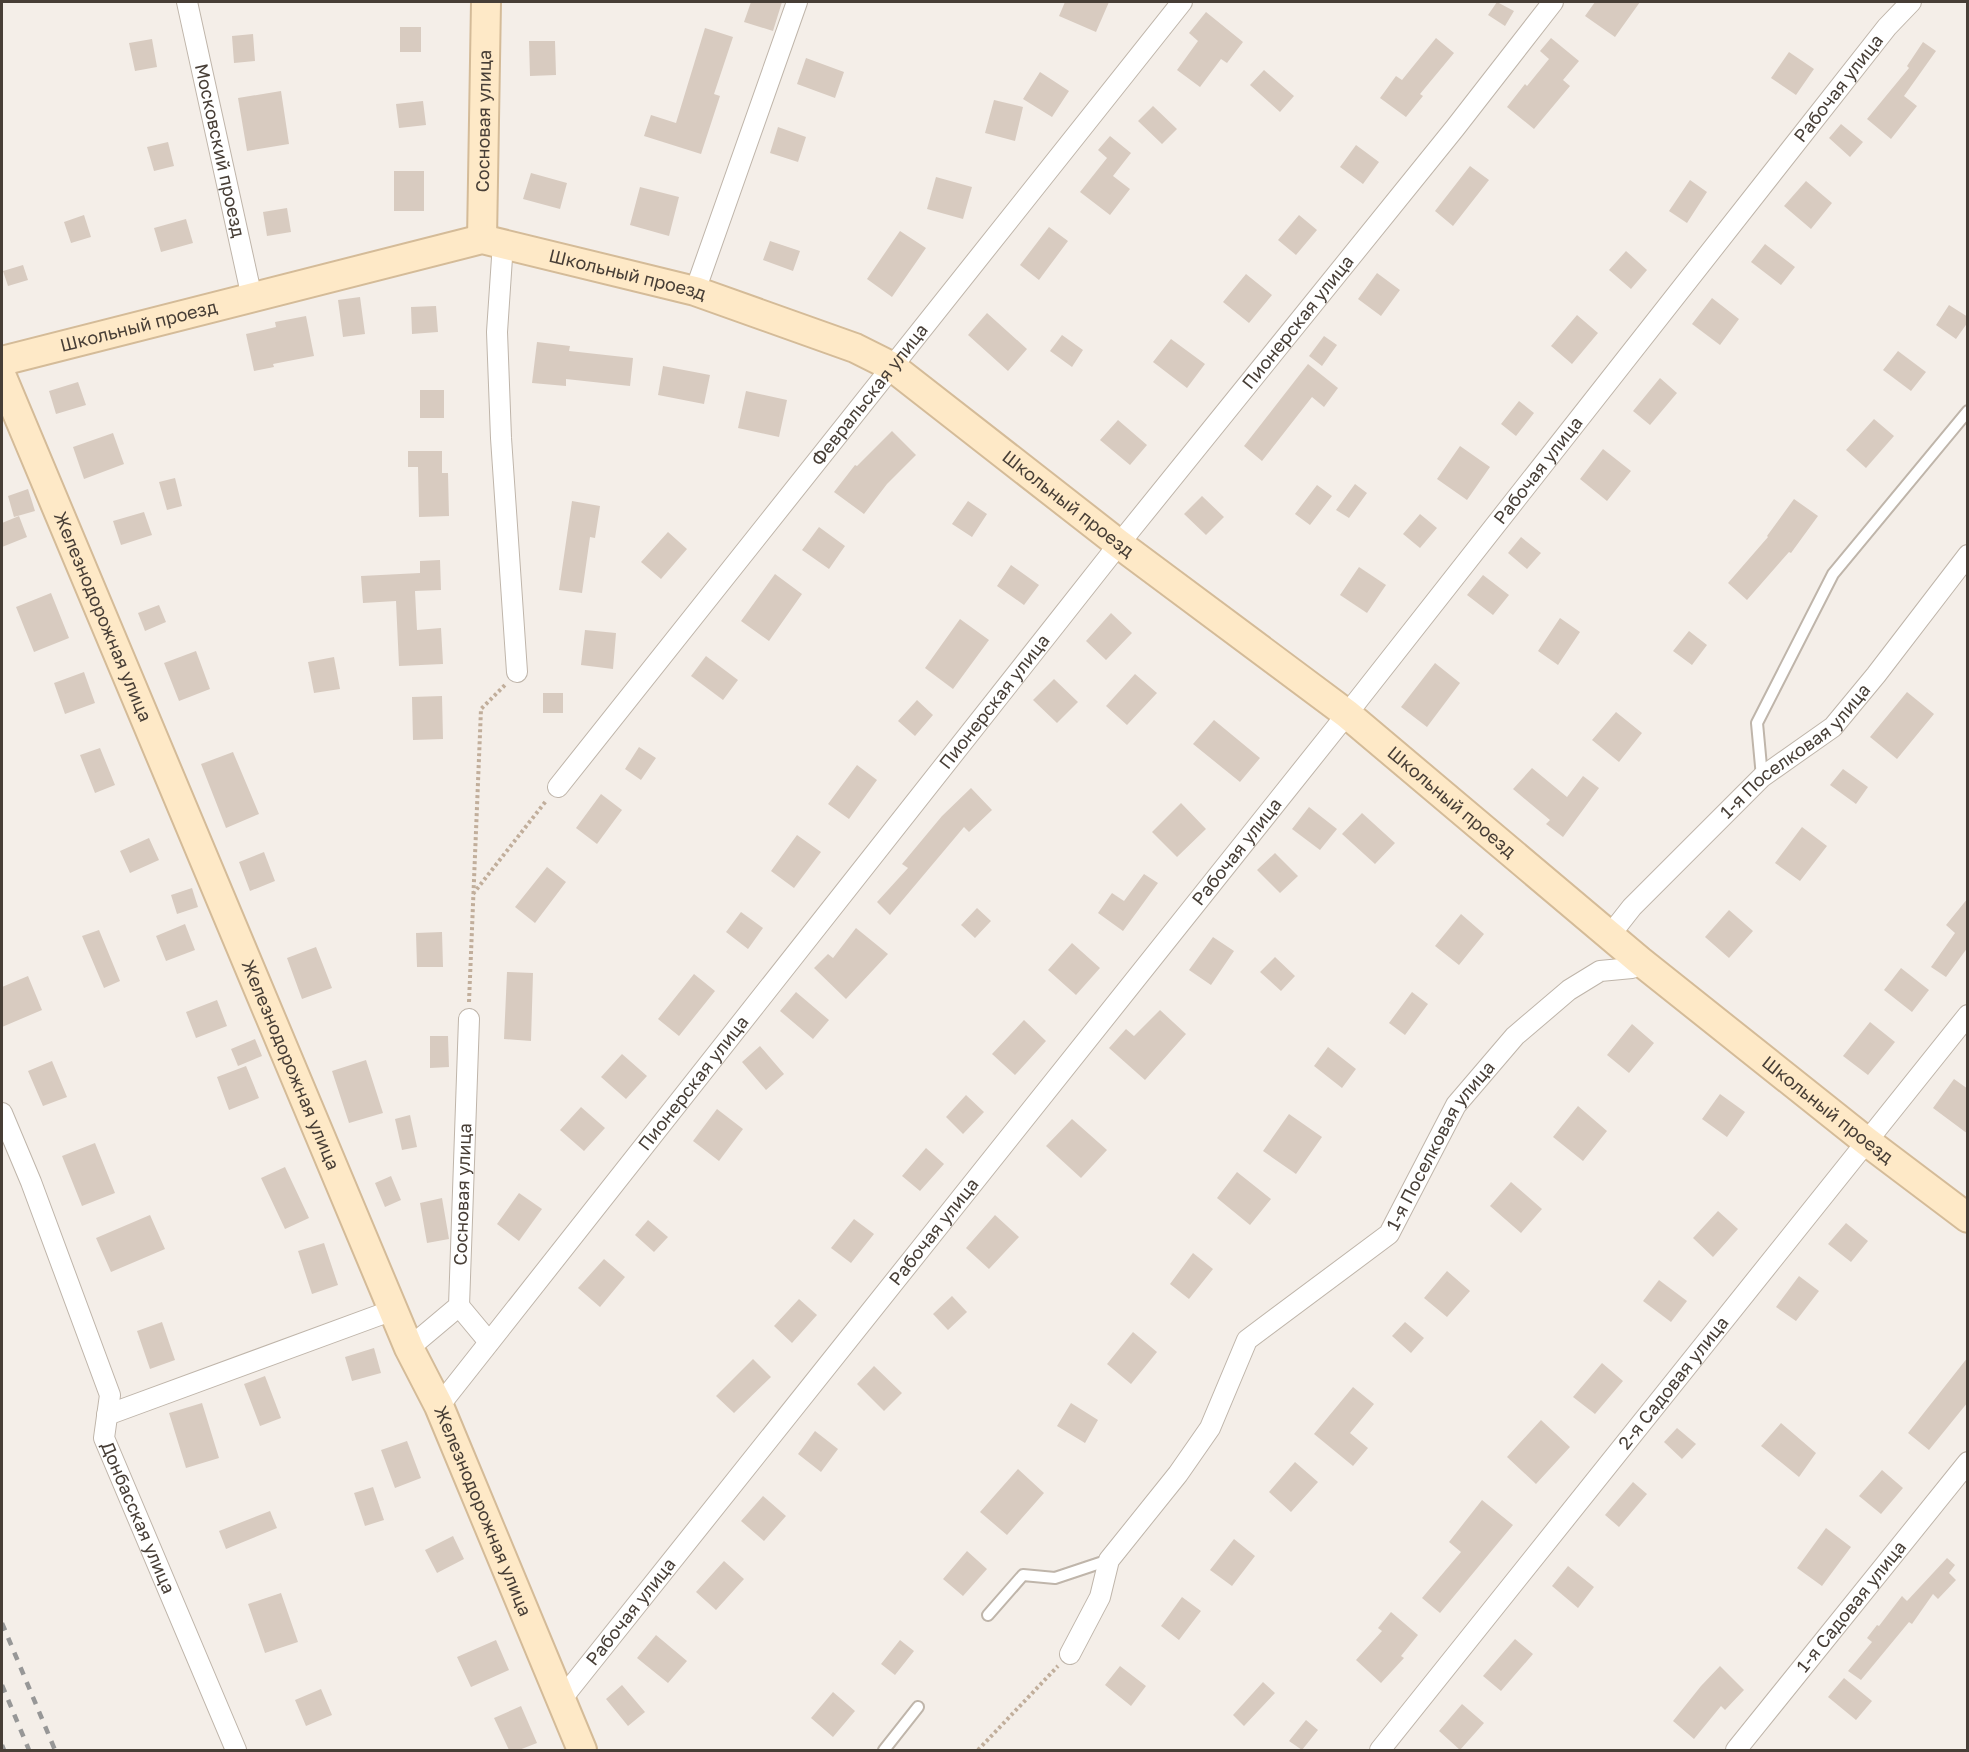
<svg xmlns="http://www.w3.org/2000/svg" width="1969" height="1752" viewBox="0 0 1969 1752" font-family="'Golos Text',sans-serif">
  <style>
    .building { fill: #d8cbc0 }
    .lines { fill: none; stroke-linecap: round; stroke-linejoin: round }
    .lane-casing { stroke: #bfb5aa; stroke-width: 14 }
    .street-casing { stroke: #bfb5aa; stroke-width: 22 }
    .secondary-casing { stroke: #d4bb98; stroke-width: 32 }
    .path { stroke: #c1ae9b; stroke-width: 4; stroke-dasharray: 3 3; stroke-linecap: butt }
    .lane { stroke: #fff; stroke-width: 10 }
    .street { stroke: #fff; stroke-width: 20 }
    .secondary { stroke: #fee9c7; stroke-width: 28 }
    .rail { stroke: #979797; stroke-width: 4.5; stroke-dasharray: 8 8; stroke-linecap: butt }
    .labels { text-anchor: middle; stroke-width: 4.5; stroke-linejoin: round; paint-order: stroke }
    .street-label { font-size: 18px; fill: #473e36; stroke: #fff }
  </style>
  <rect width="100%" height="100%" fill="#f4eee8"/>
  <path class="building" d="M751 2H782L773 31 744 22Z
    M1065 2H1109L1096 32 1059 16Z
    M1497 2 1514 11 1505 26 1488 15Z
    M1595 2H1640L1615 37 1585 16Z
    M1206 12 1243 42 1227 63 1221 59 1200 87 1177 70 1198 41 1189 33Z
    M400 27H421V52H400Z
    M705 28 733 37 714 94 720 96 701 154 644 136 651 115 676 123Z
    M253 34 255 61 234 63 232 36Z
    M1436 38 1454 53 1420 94 1423 96 1406 117 1380 98 1396 76 1402 80Z
    M1551 38 1579 61 1563 80 1570 86 1534 129 1507 107 1525 84 1527 86 1549 59 1540 51Z
    M152 39 157 67 135 71 129 43Z
    M529 41H555L556 75 530 76Z
    M1923 42 1936 51 1904 96 1917 106 1891 139 1867 119 1909 68 1907 66Z
    M1789 52 1814 69 1796 95 1771 78Z
    M806 58 844 72 835 98 797 84Z
    M1264 70 1294 96 1280 112 1250 85Z
    M1040 72 1069 91 1052 117 1023 99Z
    M281 91 289 144 247 151 238 98Z
    M994 100 1023 107 1015 141 985 133Z
    M423 101 426 125 399 128 396 104Z
    M1153 106 1177 129 1162 144 1138 121Z
    M1841 124 1863 142 1850 157 1829 138Z
    M778 127 806 137 798 162 770 153Z
    M1110 136 1131 153 1113 176 1130 189 1110 215 1080 192 1107 158 1098 150Z
    M168 142 174 166 154 171 147 147Z
    M1356 145 1379 162 1363 184 1340 167Z
    M1470 166 1489 180 1453 226 1435 211Z
    M394 171H424V211H394Z
    M531 173 567 183 560 209 523 199Z
    M936 177 972 187 963 219 927 209Z
    M1690 180 1707 192 1687 223 1669 211Z
    M1806 181 1832 203 1811 229 1784 206Z
    M640 187 679 197 669 236 630 225Z
    M287 208 291 232 267 236 263 212Z
    M84 215 91 237 71 243 64 222Z
    M1299 215 1317 230 1296 255 1278 240Z
    M186 219 193 243 161 252 154 228Z
    M1049 227 1068 241 1039 280 1020 265Z
    M900 231 926 248 892 297 867 279Z
    M770 241 800 251 793 271 763 260Z
    M1765 244 1795 267 1781 285 1751 262Z
    M1626 251 1647 270 1631 289 1609 270Z
    M23 265 28 280 8 286 3 271Z
    M1377 273 1400 290 1381 316 1358 299Z
    M1246 274 1272 295 1249 323 1223 302Z
    M360 297 365 334 343 337 338 300Z
    M1712 298 1739 319 1720 345 1692 324Z
    M1949 305 1968 317V322L1956 339 1936 325Z
    M436 306 438 332 412 334 411 307Z
    M987 313 1027 349 1008 371 968 335Z
    M1577 315 1598 333 1572 364 1551 346Z
    M306 316 314 356 273 364 274 367 254 371 246 334 276 327 275 322Z
    M1062 335 1083 350 1072 367 1050 351Z
    M1324 336 1337 345 1322 366 1309 356Z
    M1171 339 1205 364 1187 388 1153 362Z
    M537 342 570 346 569 351 633 358 630 386 566 379V386L532 383Z
    M1898 351 1926 372 1911 391 1883 370Z
    M1308 364 1338 388 1324 407 1312 397 1262 461 1244 446Z
    M663 366 710 375 704 404 658 395Z
    M1660 378 1677 393 1650 425 1633 411Z
    M78 382 86 405 56 414 49 391Z
    M420 390H444V418H420Z
    M746 391 787 400 779 437 738 428Z
    M1519 401 1534 413 1516 436 1501 424Z
    M1874 419 1894 436 1866 468 1846 450Z
    M1118 420 1147 445 1130 465 1100 440Z
    M892 431 916 455 887 484 864 514 834 492 855 465 857 466Z
    M113 433 124 464 84 479 73 447Z
    M1460 446 1490 467 1467 500 1437 479Z
    M1603 449 1631 471 1607 501 1580 479Z
    M408 451H442V473H448L449 516 419 517 418 467H408Z
    M175 478 182 506 167 510 159 482Z
    M1355 484 1367 493 1349 518 1336 510Z
    M1317 485 1332 496 1310 525 1295 514Z
    M28 489 35 511 14 517 8 496Z
    M1202 496 1224 517 1206 535 1184 514Z
    M1794 499 1818 516 1791 553 1789 552 1747 600 1728 583 1768 537 1767 536Z
    M572 501 600 506 595 538 590 537 582 593 559 590Z
    M968 501 987 514 972 537 952 524Z
    M144 512 152 535 121 545 113 521Z
    M1420 514 1437 528 1420 548 1403 534Z
    M19 516 27 537 2 547V523Z
    M819 527 845 546 829 569 802 550Z
    M668 532 687 549 661 579 641 562Z
    M1521 537 1541 553 1527 569 1508 553Z
    M440 560 441 590 415 591 417 630 441 628 443 664 399 666 396 601 363 603 361 576 420 573V561Z
    M1011 565 1039 585 1024 605 997 586Z
    M1359 567 1386 585 1367 613 1340 595Z
    M775 574 802 594 769 641 741 621Z
    M1483 575 1509 595 1493 615 1467 595Z
    M51 593 69 638 34 652 16 607Z
    M159 605 166 622 145 631 138 613Z
    M1111 613 1132 633 1106 660 1086 641Z
    M1560 618 1580 632 1558 665 1538 651Z
    M960 619 989 640 953 689 925 668Z
    M585 630 616 633 613 669 581 665Z
    M1689 631 1707 645 1692 665 1673 651Z
    M196 651 210 689 179 701 164 663Z
    M706 656 738 680 723 700 691 676Z
    M334 657 340 689 314 693 308 662Z
    M1435 663 1460 683 1427 727 1401 707Z
    M84 672 95 703 65 714 54 683Z
    M1135 674 1157 693 1127 725 1106 706Z
    M1054 679 1078 702 1057 723 1033 700Z
    M1907 692 1934 714 1897 759 1870 737Z
    M543 693H563V713H543Z
    M442 696 443 739 413 740 412 697Z
    M917 700 933 715 915 736 898 721Z
    M1616 712 1642 733 1619 762 1592 740Z
    M1214 720 1260 758 1240 782 1193 744Z
    M639 747 656 758 641 780 625 769Z
    M100 748 115 785 95 793 80 755Z
    M233 752 259 814 226 828 201 764Z
    M857 765 877 780 849 819 828 804Z
    M1532 768 1567 797 1583 776 1599 788 1563 837 1546 824 1550 820 1513 789Z
    M1843 769 1868 787 1856 804 1830 785Z
    M971 788 992 810 969 832 964 827 890 915 877 902 908 868 902 864 942 816Z
    M601 794 622 810 597 844 576 828Z
    M1181 803 1206 829 1177 857 1152 832Z
    M1309 807 1337 829 1320 850 1292 829Z
    M1362 813 1395 843 1375 864 1342 834Z
    M1802 827 1827 846 1800 881 1775 863Z
    M797 835 821 852 794 888 771 871Z
    M149 838 159 860 130 873 120 851Z
    M264 852 275 881 250 891 239 862Z
    M1275 853 1298 876 1280 893 1257 870Z
    M547 867 566 882 535 923 515 907Z
    M1144 874 1158 883 1123 931 1098 913 1112 893 1124 901Z
    M192 888 198 907 177 914 171 895Z
    M1968 898V947L1946 977 1931 967 1955 933 1946 925Z
    M977 908 991 921 975 938 961 925Z
    M1729 910 1753 931 1729 958 1705 937Z
    M741 912 763 928 748 949 726 932Z
    M1461 914 1484 934 1459 965 1435 946Z
    M185 924 195 950 166 961 156 936Z
    M856 928 888 954 846 999 814 968 828 954 833 958Z
    M99 930 120 981 104 988 82 936Z
    M442 932 443 967H417L416 933Z
    M1213 937 1234 951 1211 985 1189 970Z
    M1072 943 1100 968 1076 995 1048 970Z
    M316 947 332 988 302 999 287 958Z
    M1275 957 1295 976 1281 991 1260 972Z
    M1901 968 1929 990 1912 1012 1884 990Z
    M507 972 533 973 531 1041 504 1039Z
    M694 974 715 991 679 1036 658 1019Z
    M28 976 42 1010 2 1027V987Z
    M796 992 829 1020 813 1039 780 1011Z
    M1412 992 1428 1004 1405 1035 1389 1023Z
    M217 1000 227 1026 196 1038 186 1012Z
    M1160 1010 1186 1034 1145 1080 1109 1048 1126 1029 1134 1036Z
    M1024 1020 1046 1041 1015 1075 992 1054Z
    M1870 1022 1895 1042 1868 1075 1843 1056Z
    M1632 1024 1654 1043 1629 1073 1607 1055Z
    M430 1036H448L449 1067 430 1068Z
    M255 1039 262 1056 238 1066 231 1049Z
    M760 1046 784 1074 766 1090 742 1062Z
    M1328 1047 1356 1069 1342 1088 1314 1066Z
    M622 1054 647 1076 626 1099 601 1077Z
    M366 1060 383 1113 349 1123 332 1071Z
    M52 1061 67 1097 43 1106 28 1071Z
    M246 1066 259 1098 229 1110 217 1077Z
    M1954 1079 1968 1089V1134L1933 1108Z
    M1720 1094 1745 1112 1727 1137 1702 1119Z
    M966 1095 984 1112 963 1134 946 1117Z
    M1578 1106 1607 1131 1583 1161 1553 1137Z
    M581 1107 605 1128 584 1151 560 1130Z
    M717 1109 743 1129 719 1161 693 1141Z
    M1289 1114 1322 1137 1296 1174 1263 1151Z
    M410 1115 417 1147 402 1150 395 1119Z
    M1072 1119 1107 1150 1081 1178 1046 1146Z
    M95 1143 115 1193 82 1206 62 1156Z
    M926 1148 944 1164 920 1191 902 1176Z
    M285 1167 309 1218 285 1229 261 1178Z
    M1237 1172 1271 1199 1250 1225 1217 1198Z
    M391 1176 401 1200 385 1207 375 1183Z
    M1511 1182 1542 1209 1521 1233 1490 1206Z
    M519 1193 542 1209 519 1241 497 1224Z
    M442 1198 449 1239 427 1243 420 1203Z
    M1718 1211 1738 1229 1713 1257 1693 1238Z
    M150 1215 165 1249 111 1272 96 1238Z
    M995 1215 1019 1237 989 1269 966 1248Z
    M854 1219 874 1234 851 1263 831 1248Z
    M648 1220 668 1237 654 1252 635 1235Z
    M1846 1223 1868 1241 1851 1262 1828 1244Z
    M324 1243 338 1285 312 1294 298 1251Z
    M1193 1253 1213 1269 1189 1299 1170 1284Z
    M604 1259 625 1277 600 1307 578 1288Z
    M1447 1271 1470 1291 1447 1317 1424 1298Z
    M1799 1276 1819 1291 1796 1321 1776 1307Z
    M1659 1280 1687 1301 1671 1322 1643 1301Z
    M952 1296 967 1312 948 1330 933 1314Z
    M799 1299 817 1315 792 1343 774 1326Z
    M162 1322 175 1360 150 1369 137 1331Z
    M1405 1322 1424 1338 1411 1353 1392 1336Z
    M1133 1332 1157 1352 1131 1384 1107 1364Z
    M374 1348 381 1373 352 1381 345 1357Z
    M1968 1357V1402L1929 1450 1908 1433Z
    M753 1359 771 1377 734 1413 716 1396Z
    M1602 1363 1623 1381 1595 1414 1573 1397Z
    M874 1366 902 1393 884 1411 857 1384Z
    M265 1376 281 1418 260 1426 244 1384Z
    M1353 1387 1374 1404 1350 1433 1368 1448 1353 1466 1314 1434Z
    M202 1403 219 1458 186 1468 169 1413Z
    M1071 1403 1098 1420 1085 1443 1057 1426Z
    M1541 1420 1570 1447 1536 1484 1507 1457Z
    M1781 1423 1816 1453 1799 1477 1761 1446Z
    M1677 1428 1696 1444 1682 1459 1664 1442Z
    M815 1431 838 1449 821 1472 798 1454Z
    M407 1441 421 1478 395 1488 381 1450Z
    M1295 1462 1318 1482 1291 1512 1269 1492Z
    M1018 1469 1044 1493 1007 1535 980 1512Z
    M1882 1470 1903 1488 1881 1514 1859 1496Z
    M1633 1482 1647 1494 1619 1527 1605 1515Z
    M373 1487 384 1520 365 1526 354 1493Z
    M763 1496 786 1516 764 1541 741 1521Z
    M1482 1500 1513 1525 1440 1613 1422 1598 1461 1552 1449 1542Z
    M270 1511 277 1528 226 1549 219 1531Z
    M1826 1528 1851 1547 1822 1586 1797 1568Z
    M453 1536 464 1559 437 1573 425 1550Z
    M1234 1539 1255 1556 1232 1586 1210 1570Z
    M967 1551 987 1569 963 1596 943 1579Z
    M1947 1558 1955 1565 1949 1573 1956 1580 1938 1599 1933 1594 1912 1624 1909 1622 1861 1680 1848 1671 1872 1642 1867 1638 1877 1625 1879 1626 1902 1596 1907 1601Z
    M724 1561 744 1579 716 1610 696 1592Z
    M1568 1566 1594 1587 1578 1608 1552 1586Z
    M281 1593 298 1642 265 1653 248 1604Z
    M1182 1597 1201 1611 1179 1640 1161 1626Z
    M1391 1612 1418 1635 1401 1656 1404 1658 1381 1683 1356 1660 1382 1631 1378 1628Z
    M656 1635 687 1661 668 1683 637 1658Z
    M1515 1639 1533 1654 1501 1691 1483 1676Z
    M496 1640 509 1670 471 1687 457 1657Z
    M900 1640 914 1651 895 1675 881 1664Z
    M1120 1666 1146 1686 1131 1706 1105 1685Z
    M1720 1666 1744 1690 1725 1710 1721 1706 1694 1739 1673 1721 1701 1686Z
    M1844 1678 1872 1701 1856 1720 1828 1697Z
    M1263 1682 1275 1693 1244 1726 1233 1715Z
    M622 1685 645 1712 628 1726 606 1699Z
    M321 1689 332 1715 306 1726 295 1700Z
    M833 1692 855 1711 833 1737 811 1718Z
    M1462 1704 1484 1723 1460 1750 1439 1731Z
    M521 1706 537 1743 519 1750H509L494 1718Z
    M1306 1720 1318 1730 1302 1750 1289 1741Z"/>
  <g class="lines">
    <defs>
      <path id="lane" d="M1762 777 1757 723 1833 574 1968 411
        M988 1615 1023 1575 1055 1578 1109 1560
        M884 1750 918 1707"/>
      <g id="street">
        <path id="s1" d="M187 2 252 298"/>
        <path d="M503 243 497 332 501 438 517 672"/>
        <path d="M695 291 797 2"/>
        <path id="s2" d="M558 787 1182 2"/>
        <path id="s3" d="M1610 935 1632 907 1762 777 1833 727 1876 675 1968 555"/>
        <path id="s4" d="M2 1113 31 1182 110 1395 104 1438 236 1750"/>
        <path d="M459 1306 489 1342"/>
        <path id="s5" d="M409 1348 459 1306 469 1019"/>
        <path id="s6" d="M439 1406 1119 544 1455 128 1553 2"/>
        <path d="M107 1415 393 1310"/>
        <path id="s7" d="M1070 1654 1100 1597 1109 1560 1178 1474 1210 1428 1247 1340 1389 1234 1456 1105 1515 1036 1569 990 1600 971 1632 968 1640 961"/>
        <path id="s8" d="M560 1701 1347 714 1887 27 1911 2"/>
        <path id="s9" d="M1380 1750 1968 1015"/>
        <path id="s10" d="M1736 1750 1968 1462"/>
      </g>
      <g id="secondary">
        <path id="s11" d="M482 239 486 2"/>
        <path id="s12" d="M2 361 482 239 695 291 855 348 891 366 1119 544 1347 714 1640 961 1866 1141 1968 1218"/>
        <path id="s13" d="M2 377 409 1348 439 1406 582 1750"/>
      </g>
    </defs>
    <use href="#lane" class="lane-casing"/>
    <use href="#street" class="street-casing"/>
    <use href="#secondary" class="secondary-casing"/>
    <path class="path" d="M473 894 546 801
      M469 1002 481 709 506 684
      M978 1750 1058 1666"/>
    <use href="#lane" class="lane"/>
    <use href="#street" class="street"/>
    <use href="#secondary" class="secondary"/>
    <path class="rail" d="M2 1623 55 1750
      M2 1685 29 1750
      M2 1745 4 1750"/>
  </g>
  <g class="labels">
    <g class="street-label">
      <text dy="6" stroke="none"><textPath href="#s8" startOffset="2058">Рабочая улица</textPath></text>
      <text dy="6" stroke="none"><textPath href="#s11" startOffset="118">Сосновая улица</textPath></text>
      <text dy="6" stroke="none"><textPath href="#s1" startOffset="152">Московский проезд</textPath></text>
      <text dy="6" stroke="none"><textPath href="#s12" startOffset="645">Школьный проезд</textPath></text>
      <text dy="6" stroke="none"><textPath href="#s6" startOffset="1383">Пионерская улица</textPath></text>
      <text dy="6" stroke="none"><textPath href="#s12" startOffset="141">Школьный проезд</textPath></text>
      <text dy="6" stroke="none"><textPath href="#s2" startOffset="501">Февральская улица</textPath></text>
      <text dy="6" stroke="none"><textPath href="#s8" startOffset="1572">Рабочая улица</textPath></text>
      <text dy="6" stroke="none"><textPath href="#s12" startOffset="1149">Школьный проезд</textPath></text>
      <text dy="6" stroke="none"><textPath href="#s13" startOffset="260">Железнодорожная улица</textPath></text>
      <text dy="6" stroke="none"><textPath href="#s6" startOffset="897">Пионерская улица</textPath></text>
      <text dy="6" stroke="none"><textPath href="#s3" startOffset="262">1-я Поселковая улица</textPath></text>
      <text dy="6" stroke="none"><textPath href="#s12" startOffset="1635">Школьный проезд</textPath></text>
      <text dy="6" stroke="none"><textPath href="#s8" startOffset="1086">Рабочая улица</textPath></text>
      <text dy="6" stroke="none"><textPath href="#s13" startOffset="746">Железнодорожная улица</textPath></text>
      <text dy="6" stroke="none"><textPath href="#s6" startOffset="411">Пионерская улица</textPath></text>
      <text dy="6" stroke="none"><textPath href="#s12" startOffset="2121">Школьный проезд</textPath></text>
      <text dy="6" stroke="none"><textPath href="#s7" startOffset="644">1-я Поселковая улица</textPath></text>
      <text dy="6" stroke="none"><textPath href="#s5" startOffset="177">Сосновая улица</textPath></text>
      <text dy="6" stroke="none"><textPath href="#s8" startOffset="600">Рабочая улица</textPath></text>
      <text dy="6" stroke="none"><textPath href="#s9" startOffset="470">2-я Садовая улица</textPath></text>
      <text dy="6" stroke="none"><textPath href="#s13" startOffset="1232">Железнодорожная улица</textPath></text>
      <text dy="6" stroke="none"><textPath href="#s4" startOffset="432">Донбасская улица</textPath></text>
      <text dy="6" stroke="none"><textPath href="#s10" startOffset="184">1-я Садовая улица</textPath></text>
      <text dy="6" stroke="none"><textPath href="#s8" startOffset="114">Рабочая улица</textPath></text>
    </g>
  </g>
  <rect width="1969" height="1752" fill="none" stroke="#473e36" stroke-width="6"/>
</svg>
